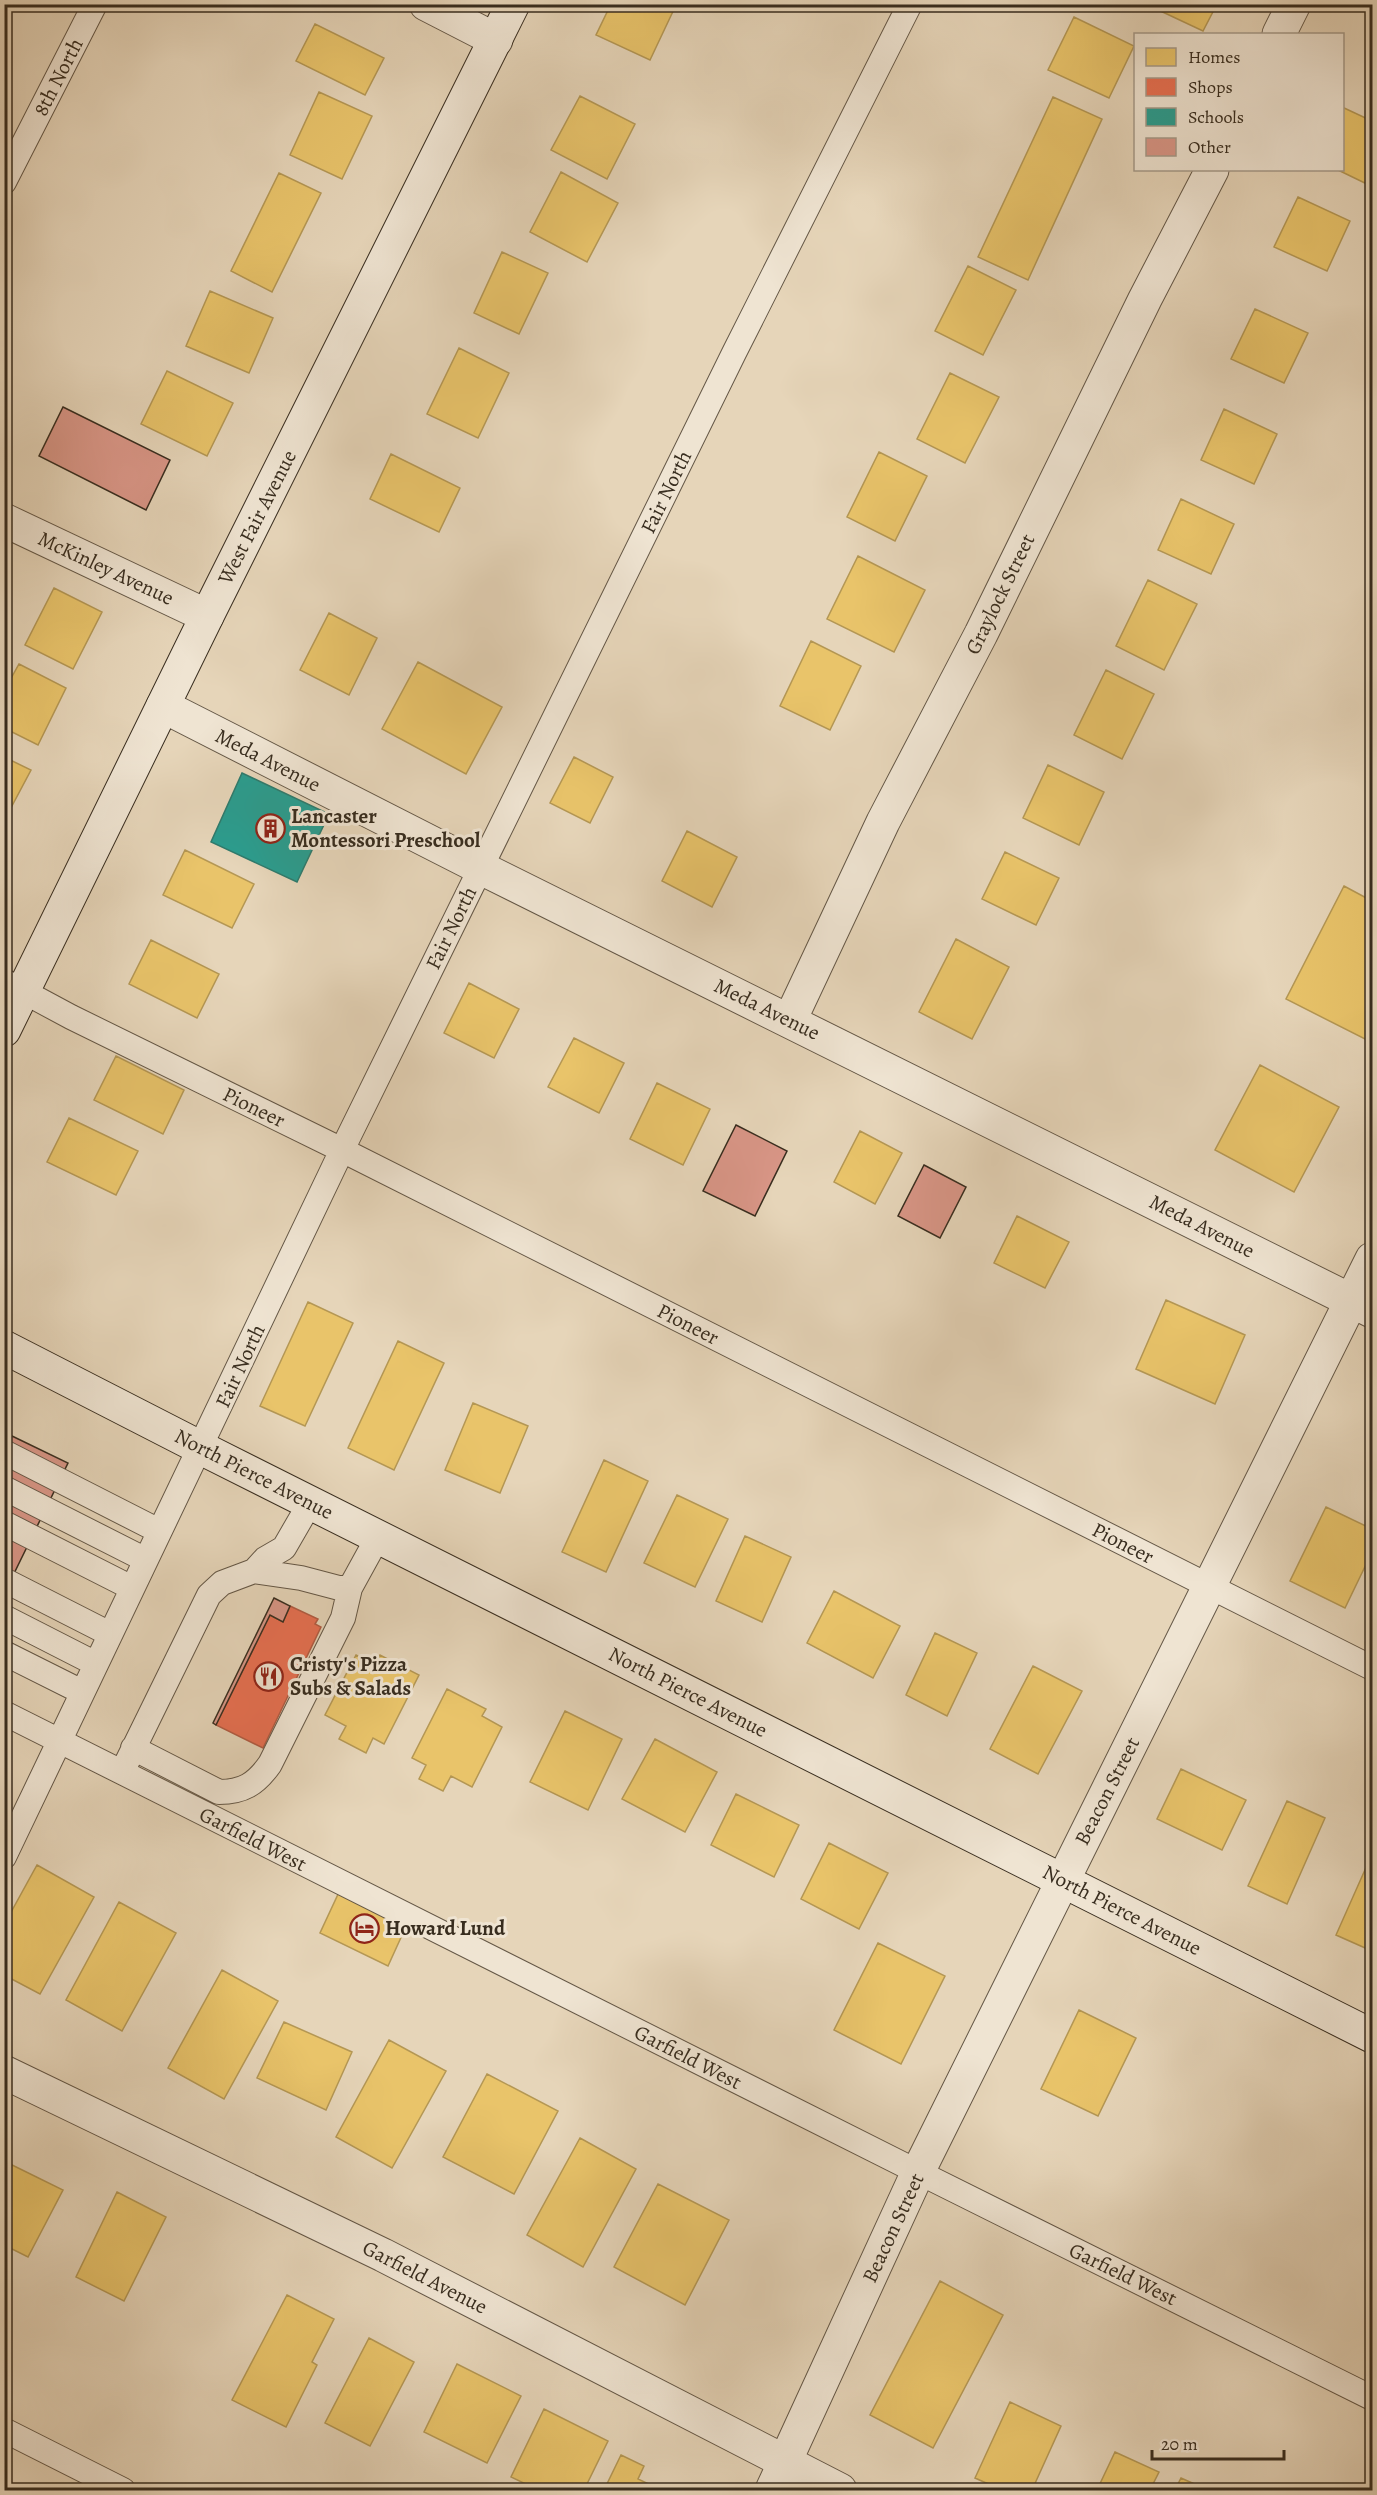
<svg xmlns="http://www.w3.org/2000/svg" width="1377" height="2495" viewBox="0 0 1377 2495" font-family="Alegreya,serif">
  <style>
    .homes { fill: #e9c46a; stroke: #b49754; stroke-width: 1.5 }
    .shops { fill: #e76f51; stroke: #b25b42; stroke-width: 1.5 }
    .schools { fill: #2a9d8f; stroke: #2e7b6d; stroke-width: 1.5 }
    .building { fill: #d99687; stroke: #382d1f; stroke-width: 1.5 }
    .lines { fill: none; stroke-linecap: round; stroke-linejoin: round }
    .lane-casing { stroke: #645746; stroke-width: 26 }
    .street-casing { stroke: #645746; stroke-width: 35 }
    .secondary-casing { stroke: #382d1f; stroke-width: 35 }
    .lane { stroke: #efe4d2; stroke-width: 24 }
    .street { stroke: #efe4d2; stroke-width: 33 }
    .secondary { stroke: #efe4d2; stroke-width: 33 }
    .labels { text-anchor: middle; stroke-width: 6; stroke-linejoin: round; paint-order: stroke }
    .street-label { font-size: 21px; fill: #382d1f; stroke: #efe4d2 }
    .poi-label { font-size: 21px; font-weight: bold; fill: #382d1f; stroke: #efe4d2; text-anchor: start }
  </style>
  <rect width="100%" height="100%" fill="#e6d5b9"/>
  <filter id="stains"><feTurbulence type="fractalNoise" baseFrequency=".00333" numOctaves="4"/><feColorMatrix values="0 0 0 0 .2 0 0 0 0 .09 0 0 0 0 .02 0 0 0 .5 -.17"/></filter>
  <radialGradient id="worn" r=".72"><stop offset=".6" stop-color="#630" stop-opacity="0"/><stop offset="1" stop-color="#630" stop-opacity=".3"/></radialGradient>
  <path class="homes" d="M611 4 676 5 650 60 596 35Z
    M1153 4H1217L1203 31 1152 7Z
    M1074 17 1134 46 1109 98 1048 70Z
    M315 24 384 58 365 95 296 61Z
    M319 92 372 116 342 179 290 155Z
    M580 96 635 124 607 179 551 150Z
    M1053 97 1102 119 1028 280 978 257Z
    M1342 107 1372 121 1371 186 1338 170H1342Z
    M561 172 618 203 587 262 530 232Z
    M279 173 321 193 272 292 231 271Z
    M1298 197 1350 221 1327 271 1274 247Z
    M502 252 548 273 519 334 474 313Z
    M968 266 1016 290 983 355 935 331Z
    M210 291 273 318 249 373 186 346Z
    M1255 309 1308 333 1284 383 1231 359Z
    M459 348 509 373 478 438 427 414Z
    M167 371 233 403 207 456 141 424Z
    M950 373 999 397 965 463 917 439Z
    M1224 409 1277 434 1254 484 1201 460Z
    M879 452 927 476 895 541 847 517Z
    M391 454 460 488 439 532 370 499Z
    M1181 499 1234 524 1211 574 1158 550Z
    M858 556 925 590 894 652 827 619Z
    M1148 580 1197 604 1164 670 1116 646Z
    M54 588 102 612 73 669 25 645Z
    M329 613 377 638 349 695 300 670Z
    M811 641 861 666 830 730 780 706Z
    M418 662 502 707 466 774 382 729Z
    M19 664 66 688 38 745 4 728V691Z
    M1106 670 1154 694 1122 759 1074 735Z
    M4 757 31 770 4 821Z
    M574 757 613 777 590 823 550 803Z
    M1048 765 1104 792 1079 845 1023 818Z
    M687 831 737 857 712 907 662 881Z
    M185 850 254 884 232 928 163 895Z
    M1005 852 1059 878 1036 925 982 899Z
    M1344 886 1372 901V1029L1367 1040 1286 999Z
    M956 939 1009 967 972 1039 919 1012Z
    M151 940 219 974 197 1018 129 984Z
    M469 983 519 1009 494 1058 444 1033Z
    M574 1038 624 1063 599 1113 548 1087Z
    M116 1056 184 1090 163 1134 94 1100Z
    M1260 1065 1339 1107 1294 1192 1215 1150Z
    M657 1083 710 1109 683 1165 630 1139Z
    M69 1118 138 1151 116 1195 47 1162Z
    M860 1131 902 1153 875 1204 834 1182Z
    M1017 1216 1069 1242 1045 1288 994 1263Z
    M1166 1300 1245 1335 1215 1404 1136 1369Z
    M308 1302 353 1323 305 1426 260 1406Z
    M398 1341 444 1363 394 1470 348 1448Z
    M473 1403 528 1426 500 1493 445 1470Z
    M604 1460 648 1481 606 1572 562 1552Z
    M677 1495 728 1519 695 1587 644 1563Z
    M1326 1507 1372 1529V1552L1345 1608 1290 1581Z
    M745 1536 791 1557 762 1622 716 1601Z
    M834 1591 900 1626 873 1678 807 1643Z
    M935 1633 977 1653 947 1716 906 1695Z
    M356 1655 375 1665 380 1655 419 1675 384 1744 373 1738 366 1753 339 1739 346 1726 325 1715Z
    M1033 1666 1082 1691 1038 1774 990 1749Z
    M447 1689 486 1709 482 1716 502 1727 472 1787 451 1776 443 1791 419 1779 426 1765 412 1758Z
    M565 1711 622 1739 588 1810 530 1782Z
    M655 1739 717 1772 685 1832 622 1799Z
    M1181 1769 1246 1800 1222 1850 1157 1819Z
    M736 1794 799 1825 774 1877 711 1845Z
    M1287 1801 1325 1818 1287 1904 1248 1886Z
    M829 1843 888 1873 859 1929 801 1899Z
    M1372 1854V1951L1336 1935Z
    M37 1865 94 1897 40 1994 4 1975V1925Z
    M340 1890 408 1922 388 1966 320 1933Z
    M119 1902 176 1933 122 2031 66 2000Z
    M878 1943 945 1976 901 2064 834 2030Z
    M222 1970 278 2001 224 2099 168 2068Z
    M1079 2010 1136 2038 1098 2116 1041 2089Z
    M284 2022 352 2052 326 2110 257 2078Z
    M389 2040 446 2071 392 2168 336 2137Z
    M487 2074 558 2111 514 2194 443 2157Z
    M580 2138 636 2169 583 2267 527 2235Z
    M4 2161 63 2190 28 2257 4 2245Z
    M658 2184 729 2220 685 2305 614 2267Z
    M117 2192 166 2217 124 2301 76 2277Z
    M940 2281 1003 2315 933 2448 870 2415Z
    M287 2295 334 2319 312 2362 317 2365 286 2427 232 2400Z
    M369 2338 414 2362 370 2446 325 2423Z
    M457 2364 521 2396 487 2463 424 2432Z
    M1010 2402 1061 2426 1032 2490H1002L975 2478Z
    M544 2409 608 2441 584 2490H538L511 2477Z
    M1115 2452 1159 2472 1150 2490H1097Z
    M621 2455 644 2466 638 2479 661 2490H604Z
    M1181 2478 1208 2490H1175Z"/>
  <path class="shops" d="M290 1606 318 1619 315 1624 321 1627 263 1748 216 1725 270 1615 283 1622Z"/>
  <path class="schools" d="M242 773 329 814 297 882 211 842Z"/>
  <path class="building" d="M63 407 170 460 146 510 39 456Z
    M736 1125 787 1151 755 1216 703 1191Z
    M924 1165 966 1187 940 1238 898 1216Z
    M12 1436 68 1463 4 1594V1452Z
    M274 1598 290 1606 283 1622 270 1615 216 1725 213 1723Z"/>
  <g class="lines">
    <defs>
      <path id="lane" d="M4 182 95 4
        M4 981 71 1017 342 1150 1372 1668
        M4 1452 159 1531
        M4 1488 146 1560
        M310 1503 284 1548 265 1559 254 1571 301 1578 339 1588H350L378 1537
        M4 1523 132 1588
        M4 1580 110 1634
        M4 1617 96 1664
        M4 1653 82 1692
        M4 1713 918 2172 1372 2398
        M133 1748 219 1792C243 1792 256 1784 270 1764L343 1618 350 1588
        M127 1762 209 1595 222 1583 254 1571
        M4 1857 342 1150 734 353 910 4
        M4 2430 123 2490"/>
      <path id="street" d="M426 4 496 40
        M1279 34 1294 4
        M4 520 207 616
        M163 706 481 868 1372 1311
        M790 1020 883 822 981 634 1145 299 1212 170
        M4 2072 383 2255 840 2490
        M772 2490 918 2172 1372 1259"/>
      <path id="secondary" d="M4 1030 207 616 513 4
        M4 1347 201 1448 1372 2036"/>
    </defs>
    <use href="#lane" class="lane-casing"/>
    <use href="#street" class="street-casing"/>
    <use href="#secondary" class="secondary-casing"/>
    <use href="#lane" class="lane"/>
    <use href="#street" class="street"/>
    <use href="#secondary" class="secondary"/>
  </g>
  <defs>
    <symbol id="building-ring" viewBox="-11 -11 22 22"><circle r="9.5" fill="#efe4d2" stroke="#8f2418" stroke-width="1.5"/><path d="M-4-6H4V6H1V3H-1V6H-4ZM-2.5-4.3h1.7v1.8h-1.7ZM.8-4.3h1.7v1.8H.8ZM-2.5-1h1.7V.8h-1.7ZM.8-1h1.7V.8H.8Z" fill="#8f2418"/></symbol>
    <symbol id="restaurant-ring" viewBox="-11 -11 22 22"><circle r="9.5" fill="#efe4d2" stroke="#8f2418" stroke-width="1.5"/><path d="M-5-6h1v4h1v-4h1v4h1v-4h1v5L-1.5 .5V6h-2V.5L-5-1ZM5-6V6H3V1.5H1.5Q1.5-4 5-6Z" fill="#8f2418"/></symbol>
    <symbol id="hotel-ring" viewBox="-11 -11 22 22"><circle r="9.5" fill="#efe4d2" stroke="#8f2418" stroke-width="1.5"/><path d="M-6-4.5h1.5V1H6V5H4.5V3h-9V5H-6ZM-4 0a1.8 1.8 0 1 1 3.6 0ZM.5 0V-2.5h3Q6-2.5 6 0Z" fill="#8f2418"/></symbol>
  </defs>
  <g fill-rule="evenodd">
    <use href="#building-ring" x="254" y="812" width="33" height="33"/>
    <use href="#restaurant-ring" x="252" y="1660" width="33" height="33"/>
    <use href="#hotel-ring" x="348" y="1912" width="33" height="33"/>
  </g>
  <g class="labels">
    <g class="street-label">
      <text transform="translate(58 77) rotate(-63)" y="7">8th North</text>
      <text transform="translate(666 492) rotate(-64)" y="7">Fair North</text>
      <text transform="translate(257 517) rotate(-63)" y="7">West Fair Avenue</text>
      <text transform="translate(106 568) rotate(25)" y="7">McKinley Avenue</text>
      <text transform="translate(1000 594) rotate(-64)" y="7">Graylock Street</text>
      <text transform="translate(268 760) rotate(27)" y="7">Meda Avenue</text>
      <text transform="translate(451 928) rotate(-64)" y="7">Fair North</text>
      <text transform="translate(767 1009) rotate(26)" y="7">Meda Avenue</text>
      <text transform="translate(254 1107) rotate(26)" y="7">Pioneer</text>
      <text transform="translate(1202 1226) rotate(27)" y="7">Meda Avenue</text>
      <text transform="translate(688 1324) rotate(27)" y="7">Pioneer</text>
      <text transform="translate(240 1366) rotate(-65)" y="7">Fair North</text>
      <text transform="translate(254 1474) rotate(27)" y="7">North Pierce Avenue</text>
      <text transform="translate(1123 1543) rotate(27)" y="7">Pioneer</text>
      <text transform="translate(688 1692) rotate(27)" y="7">North Pierce Avenue</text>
      <text transform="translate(1107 1791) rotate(-63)" y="7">Beacon Street</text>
      <text transform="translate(253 1839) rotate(27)" y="7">Garfield West</text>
      <text transform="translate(1122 1910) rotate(27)" y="7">North Pierce Avenue</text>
      <text transform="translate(688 2057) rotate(27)" y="7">Garfield West</text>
      <text transform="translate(893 2228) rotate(-65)" y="7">Beacon Street</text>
      <text transform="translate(1123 2274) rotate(26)" y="7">Garfield West</text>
      <text transform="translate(425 2277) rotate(27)" y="7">Garfield Avenue</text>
    </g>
    <g class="poi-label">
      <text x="291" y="823">Lancaster<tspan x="291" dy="24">Montessori Preschool</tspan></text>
      <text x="290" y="1671">Cristy's Pizza<tspan x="290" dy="24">Subs &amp; Salads</tspan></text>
      <text x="385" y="1935">Howard Lund</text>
    </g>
  </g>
  <rect width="1377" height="2495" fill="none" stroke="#e6d5b9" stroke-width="24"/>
  <rect x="6" y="6" width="1365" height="2483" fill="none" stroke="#382d1f" stroke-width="3"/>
  <rect x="12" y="12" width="1353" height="2471" fill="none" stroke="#382d1f" stroke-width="1.5"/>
  <rect x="1134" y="33" width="210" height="138" fill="#efe4d2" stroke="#a69b8a" stroke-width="1.5"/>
  <rect x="1146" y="48" width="30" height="18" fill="#e9c46a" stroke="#a69b8a" stroke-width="1.5"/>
  <text x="1188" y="63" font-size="18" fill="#382d1f">Homes</text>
  <rect x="1146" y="78" width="30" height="18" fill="#e76f51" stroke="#a69b8a" stroke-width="1.5"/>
  <text x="1188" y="93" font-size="18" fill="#382d1f">Shops</text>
  <rect x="1146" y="108" width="30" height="18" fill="#2a9d8f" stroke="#a69b8a" stroke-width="1.5"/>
  <text x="1188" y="123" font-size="18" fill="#382d1f">Schools</text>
  <rect x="1146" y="138" width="30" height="18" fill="#d99687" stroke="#a69b8a" stroke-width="1.5"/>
  <text x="1188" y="153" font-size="18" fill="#382d1f">Other</text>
  <path d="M1152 2450v9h132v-9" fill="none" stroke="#382d1f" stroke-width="3"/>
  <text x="1161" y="2450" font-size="18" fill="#382d1f" stroke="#efe4d2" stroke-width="4.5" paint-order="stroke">20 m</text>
  <rect width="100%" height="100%" filter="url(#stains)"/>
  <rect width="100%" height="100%" fill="url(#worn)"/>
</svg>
